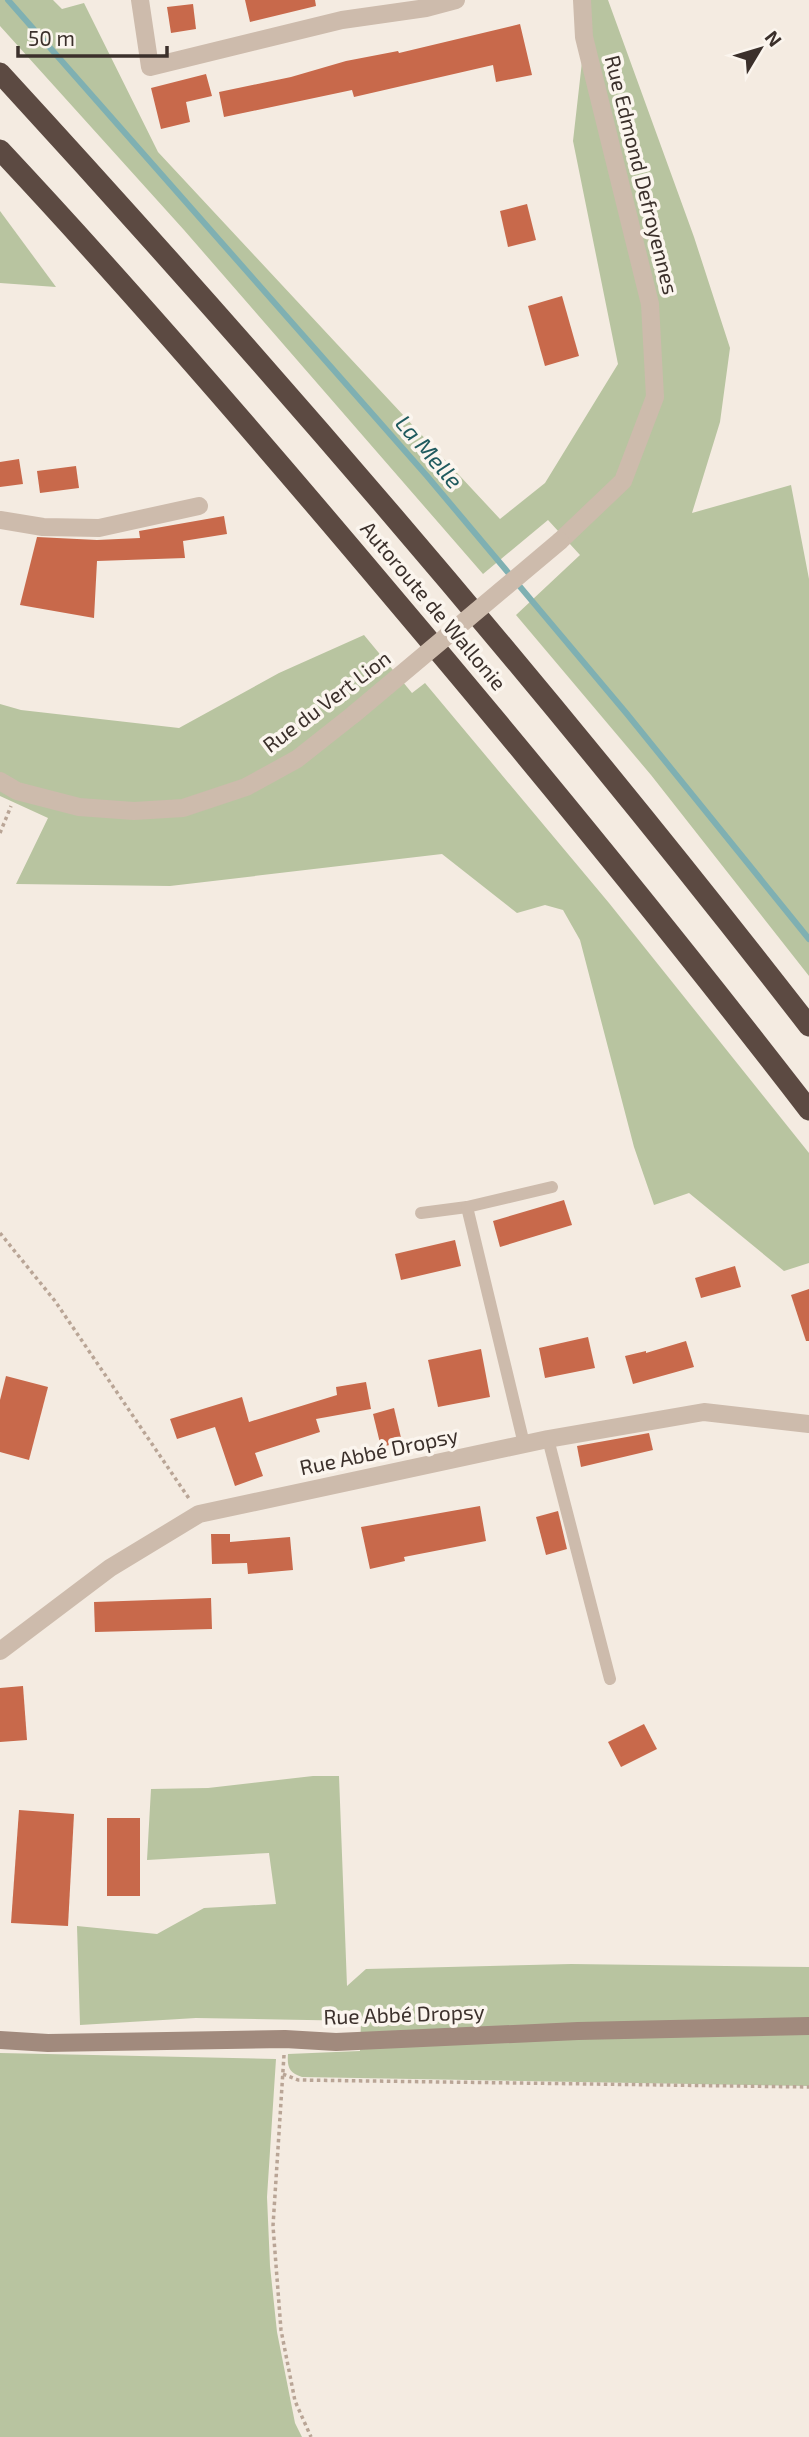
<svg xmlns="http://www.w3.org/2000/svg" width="809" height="2437" viewBox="0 0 809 2437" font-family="'Exo 2',sans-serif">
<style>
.green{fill:#b8c4a0}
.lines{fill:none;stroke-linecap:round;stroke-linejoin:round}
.stream{stroke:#7fb0b2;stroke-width:6}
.building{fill:#c8694b}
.path{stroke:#b9a596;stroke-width:3.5;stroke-dasharray:3.5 3.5;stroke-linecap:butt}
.lane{stroke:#cdbbac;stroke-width:12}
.street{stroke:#cdbbac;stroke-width:18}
.secondary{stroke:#a18a7d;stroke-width:18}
.highway{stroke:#5c4a42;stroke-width:21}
.street-bridge{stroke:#cdbbac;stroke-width:18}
.labels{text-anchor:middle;stroke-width:7;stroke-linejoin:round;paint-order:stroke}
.street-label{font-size:21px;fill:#3b302b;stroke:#fbf5ee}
.water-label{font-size:23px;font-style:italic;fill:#1f5a5e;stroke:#fbf5ee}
</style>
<rect width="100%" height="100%" fill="#f4ebe1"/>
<g class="green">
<polygon points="0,0 53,0 62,9 84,3 158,152 500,519 545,483 618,364 573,141 589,0 608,0 694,237 730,348 720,422 692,513 791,485 809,579 809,976 651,775 516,615 580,555 548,520 483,574 184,230 0,26"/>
<polygon points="0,211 56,287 0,283"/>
<polygon points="364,635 412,693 425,683 609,903 809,1153 809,1263 784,1271 689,1193 654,1205 634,1147 580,940 563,910 545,905 517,913 442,854 170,886 16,884 48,818 0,796 0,704 21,710 179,728 279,673"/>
<path d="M 313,1776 L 339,1776 L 347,1986 L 366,1969 L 571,1964 L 809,1967 L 809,2086 L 302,2077 C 289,2073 287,2067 288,2054 L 360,2051 L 361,2021 L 196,2018 L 80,2025 L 77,1926 L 157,1934 L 204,1908 L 276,1904 L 269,1853 L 147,1860 L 151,1789 L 208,1788 Z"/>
<polygon points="0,2053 276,2059 267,2197 270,2266 277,2332 295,2423 302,2437 0,2437"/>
</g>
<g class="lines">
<polyline class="stream" points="8,0 427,476 627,714 809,939"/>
</g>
<g class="building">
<polygon points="245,0 315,0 316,6 250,22"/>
<polygon points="193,4 196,29 171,33 167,7"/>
<polygon points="520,24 532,75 496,82 493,65 354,97 352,90 224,117 219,92 291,77 346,61 398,51 399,53"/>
<polygon points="206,74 212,96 186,102 190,122 161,129 151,88"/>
<polygon points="527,204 536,240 508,247 500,211"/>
<polygon points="562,296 579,356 545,366 528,306"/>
<polygon points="19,459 23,484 0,487 0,462"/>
<polygon points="76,466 79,488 40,493 37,471"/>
<polygon points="224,516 227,534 183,541 185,558 97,561 94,618 20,605 37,537 97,540 140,538 139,531"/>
<polygon points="564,1200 572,1225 500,1247 493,1221"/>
<polygon points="455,1240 461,1266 401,1280 395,1254"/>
<polygon points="735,1266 741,1287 701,1298 695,1278"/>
<polygon points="809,1289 809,1341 806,1341 791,1295"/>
<polygon points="588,1337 595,1368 545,1378 539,1348"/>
<polygon points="686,1341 694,1367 633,1384 625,1356 646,1351 646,1353"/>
<polygon points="481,1349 490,1397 438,1407 428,1360"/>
<polygon points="6,1376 48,1387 29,1460 0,1452 0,1400"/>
<polygon points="366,1382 371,1409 316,1419 320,1432 255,1453 263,1476 235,1486 215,1427 177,1439 170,1419 242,1397 249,1422 337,1395 336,1387"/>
<polygon points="394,1408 402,1442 381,1447 373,1414"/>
<polygon points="649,1433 653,1450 581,1467 577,1446"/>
<polygon points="480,1506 486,1541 404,1557 405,1561 370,1569 361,1527"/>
<polygon points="558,1511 567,1549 546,1555 536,1517"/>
<polygon points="211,1534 230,1534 230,1542 290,1537 293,1570 248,1574 247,1563 212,1564"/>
<polygon points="211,1598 212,1629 95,1632 94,1602"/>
<polygon points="23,1686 27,1740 0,1742 0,1688"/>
<polygon points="644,1724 657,1749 621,1767 608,1742"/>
<polygon points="19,1810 74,1814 68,1926 11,1923"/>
<rect x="107" y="1818" width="33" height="78"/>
</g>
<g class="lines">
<g class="path">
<polyline points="0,833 11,806"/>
<polyline points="0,1233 55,1301 190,1500"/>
<polyline points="284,2055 273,2226 281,2330 295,2401 311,2437"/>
<polyline points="283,2074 298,2080 809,2087"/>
</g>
<g class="lane">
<polyline points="421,1213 467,1207"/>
<polyline points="548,1439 610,1679"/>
<polyline points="524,1444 467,1207 552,1187"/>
</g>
<g class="street">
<polyline points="140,0 150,67 342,20 426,8 456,0"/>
<polyline points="0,520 43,527 99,528 199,506"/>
<polyline points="560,541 623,481 655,397 650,304 584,37 582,0"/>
<polyline points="0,781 17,791 79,807 134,811 183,808 246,787 297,759 354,714"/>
<polyline points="0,1651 110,1568 199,1514 548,1439 704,1412 809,1424"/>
</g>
<polyline class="secondary" points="0,2040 48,2043 285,2039 336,2042 578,2031 809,2026"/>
<g class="highway">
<path d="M 0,73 C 282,380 554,697 809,1026"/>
<path d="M 0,150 C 135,294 264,444 391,595 C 534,764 674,935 809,1110"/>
</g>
<polyline class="street-bridge" points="354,714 560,541"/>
</g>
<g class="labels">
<g class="street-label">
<text transform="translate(641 175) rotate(76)" y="7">Rue Edmond Defroyennes</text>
<text transform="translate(433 606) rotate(50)" y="7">Autoroute de Wallonie</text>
<text transform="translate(327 702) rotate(-37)" y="7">Rue du Vert Lion</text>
<text transform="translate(379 1452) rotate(-12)" y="7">Rue Abbé Dropsy</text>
<text transform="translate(404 2015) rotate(-2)" y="7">Rue Abbé Dropsy</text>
</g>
<g class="water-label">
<text transform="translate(429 452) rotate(49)" y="8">La Melle</text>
</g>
</g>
<g transform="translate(760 49) rotate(52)" stroke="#fbf5ee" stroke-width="5" paint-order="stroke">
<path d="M0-5L12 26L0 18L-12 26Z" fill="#3b302b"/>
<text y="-10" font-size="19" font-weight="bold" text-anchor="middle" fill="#3b302b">N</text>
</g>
<path d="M18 46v10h149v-10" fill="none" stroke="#3b302b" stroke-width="3.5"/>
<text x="28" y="46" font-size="21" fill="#3b302b" stroke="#fbf5ee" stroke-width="5" paint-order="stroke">50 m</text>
</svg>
